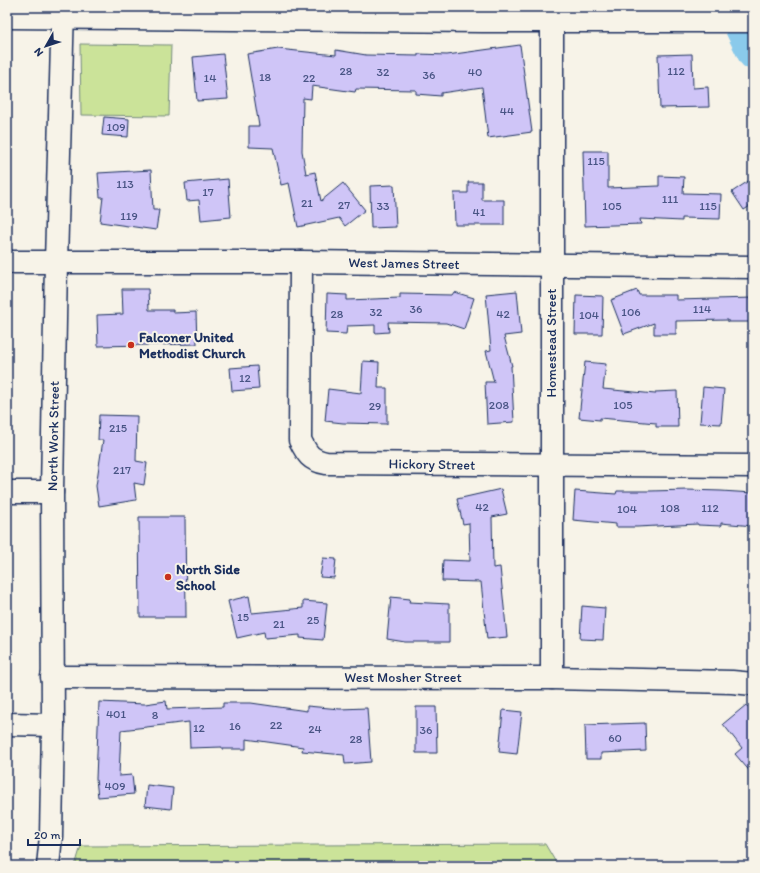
<svg xmlns="http://www.w3.org/2000/svg" width="760" height="873" viewBox="0 0 760 873" font-family="Itim,sans-serif">
<style>
.green{fill:#cbe399;stroke:#73897c}
.lines{fill:none;stroke-linecap:round;stroke-linejoin:round}
.river{stroke:#8acaeb;stroke-width:31}
.building{fill:#cfc5f7;stroke:#1b2f5e}
.minor-casing{stroke:#1b2f5e;stroke-width:25}
.minor{stroke:#f7f3e8;stroke-width:22}
.poi-dot{fill:#c8321e;stroke:#f7f3e8;stroke-width:1.5}
.labels{text-anchor:middle;stroke-width:4;stroke-linejoin:round;paint-order:stroke}
.number-label{font-size:12px;fill:#485484}
.street-label{font-size:14px;fill:#1b2f5e;stroke:#f7f3e8}
.poi-label{font-size:14px;font-weight:bold;fill:#1b2f5e;stroke:#f7f3e8;text-anchor:start}
</style>
<rect width="100%" height="100%" fill="#f7f3e8"/>
<filter id="ink" filterUnits="userSpaceOnUse"><feTurbulence type="fractalNoise" baseFrequency=".025" numOctaves="2"/><feDisplacementMap in="SourceGraphic" scale="8" xChannelSelector="R" yChannelSelector="G"/><feConvolveMatrix kernelMatrix="1 2 1 2 8 2 1 2 1" color-interpolation-filters="sRGB"/></filter>
<g filter="url(#ink)">
<g class="green">
<polygon points="80,44 171,45 169,116 81,115"/>
<polygon points="545,844 558,866 75,866 81,846"/>
</g>
<g class="lines">
<polyline class="river" points="730,7 753,54"/>
</g>
<g class="building">
<polygon points="520,45 532,132 488,138 482,87 441,93 441,96 416,94 416,90 356,89 355,92 312,86 311,99 303,98 302,151 306,174 315,172 321,201 343,183 365,210 345,226 339,218 298,227 289,183 281,185 273,148 249,147 249,126 259,126 247,54 278,49 336,55 336,50 366,55 418,56 418,54 447,55"/>
<polygon points="223,54 228,99 197,101 193,57"/>
<polygon points="692,54 693,88 708,87 709,107 660,108 658,55"/>
<polygon points="104,117 129,119 128,137 102,135"/>
<polygon points="583,151 608,151 608,188 659,186 659,176 684,177 683,193 721,194 720,219 682,218 682,221 640,219 641,224 585,226"/>
<polygon points="151,170 153,210 159,210 156,230 100,222 103,197 100,197 98,173"/>
<polygon points="753,178 753,204 744,210 732,192"/>
<polygon points="228,179 231,217 201,220 199,200 187,201 185,183"/>
<polygon points="468,182 482,182 482,200 504,200 504,225 455,225 454,193 468,193"/>
<polygon points="394,185 396,227 371,228 370,186"/>
<polygon points="122,289 148,289 149,310 173,310 173,313 196,312 197,344 98,346 97,315 123,314"/>
<polygon points="637,290 639,295 676,295 676,300 753,298 753,322 728,322 728,320 676,321 676,334 654,334 654,323 624,334 611,300"/>
<polygon points="517,291 521,334 504,336 512,366 511,366 514,422 487,424 485,382 494,382 486,351 491,350 486,294"/>
<polygon points="454,292 474,298 464,329 446,323 388,322 389,332 375,333 375,325 347,326 346,334 326,333 327,294 347,295 347,300 400,298 400,294 452,295"/>
<polygon points="576,295 603,296 602,334 575,334"/>
<polygon points="363,361 379,362 378,388 387,388 387,424 343,423 325,421 328,389 361,393"/>
<polygon points="585,362 606,364 603,389 655,394 655,392 677,391 678,427 656,427 656,423 600,418 600,420 579,418"/>
<polygon points="257,366 259,389 232,391 230,368"/>
<polygon points="703,387 724,389 721,424 700,423"/>
<polygon points="99,415 137,416 136,461 147,463 144,485 134,483 136,500 99,506 96,486 103,440 98,440"/>
<polygon points="501,489 507,514 492,517 493,568 500,567 507,637 487,639 481,582 442,581 443,560 470,561 469,523 463,524 457,499"/>
<polygon points="687,490 721,491 753,493 753,526 721,523 721,526 698,525 698,524 637,527 616,527 616,524 573,520 575,491 616,494 617,491 650,491"/>
<polygon points="139,517 185,517 186,617 140,617"/>
<polygon points="323,558 336,559 334,578 320,577"/>
<polygon points="249,596 252,613 303,608 303,601 327,603 323,640 300,638 300,635 265,638 264,632 237,638 228,601"/>
<polygon points="391,597 410,599 409,602 449,604 449,642 405,642 387,639"/>
<polygon points="582,606 605,608 603,640 580,639"/>
<polygon points="166,701 167,709 223,707 223,703 251,703 307,711 307,706 340,709 367,708 371,762 345,764 344,755 302,751 303,747 246,739 246,749 222,749 222,747 190,748 189,722 121,730 119,776 132,775 134,794 98,797 96,779 99,702 145,704"/>
<polygon points="746,705 753,713 753,775 735,754 742,748 723,724"/>
<polygon points="416,707 436,707 437,753 416,753"/>
<polygon points="503,710 522,712 517,754 499,752"/>
<polygon points="645,723 646,751 601,753 601,759 586,759 585,725"/>
<polygon points="147,785 173,788 171,809 145,806"/>
</g>
<g class="lines">
<defs>
<g id="minor">
<polyline points="7,17 482,21 753,21"/>
<polyline points="7,262 301,262 753,267"/>
<path d="M 301,262 L 300,440 C 307,454 310,460 326,463 L 753,466"/>
<polyline points="7,492 52,492"/>
<polyline points="52,677 552,678 732,682 753,684"/>
<polyline points="552,678 552,7"/>
<polyline points="7,724 53,725"/>
<polyline points="48,866 51,836 53,725 52,492 56,262 63,7"/>
</g>
</defs>
<use href="#minor" class="minor-casing"/>
<use href="#minor" class="minor"/>
</g>
</g>
<g class="poi-dot">
<circle cx="131" cy="345" r="4"/>
<circle cx="168" cy="577" r="4"/>
</g>
<g class="labels">
<g class="number-label">
<text x="346" y="75">28</text>
<text x="676" y="75">112</text>
<text x="383" y="76">32</text>
<text x="475" y="76">40</text>
<text x="429" y="79">36</text>
<text x="265" y="81">18</text>
<text x="210" y="82">14</text>
<text x="309" y="82">22</text>
<text x="507" y="115">44</text>
<text x="116" y="131">109</text>
<text x="596" y="165">115</text>
<text x="125" y="188">113</text>
<text x="208" y="196">17</text>
<text x="670" y="203">111</text>
<text x="307" y="207">21</text>
<text x="344" y="209">27</text>
<text x="383" y="210">33</text>
<text x="612" y="210">105</text>
<text x="708" y="210">115</text>
<text x="479" y="216">41</text>
<text x="129" y="220">119</text>
<text x="416" y="313">36</text>
<text x="702" y="313">114</text>
<text x="376" y="316">32</text>
<text x="631" y="316">106</text>
<text x="337" y="318">28</text>
<text x="503" y="318">42</text>
<text x="589" y="319">104</text>
<text x="245" y="382">12</text>
<text x="499" y="409">208</text>
<text x="623" y="409">105</text>
<text x="375" y="410">29</text>
<text x="118" y="432">215</text>
<text x="122" y="474">217</text>
<text x="482" y="511">42</text>
<text x="670" y="512">108</text>
<text x="710" y="512">112</text>
<text x="627" y="513">104</text>
<text x="243" y="621">15</text>
<text x="313" y="624">25</text>
<text x="279" y="628">21</text>
<text x="116" y="718">401</text>
<text x="155" y="719">8</text>
<text x="276" y="729">22</text>
<text x="235" y="730">16</text>
<text x="199" y="732">12</text>
<text x="315" y="733">24</text>
<text x="426" y="734">36</text>
<text x="615" y="742">60</text>
<text x="356" y="743">28</text>
<text x="115" y="790">409</text>
</g>
<g class="street-label">
<text transform="translate(404 263) rotate(1)" y="5">West James Street</text>
<text transform="translate(551 343) rotate(-90)" y="5">Homestead Street</text>
<text transform="translate(53 436) rotate(-89)" y="5">North Work Street</text>
<text transform="translate(432 464) rotate(1)" y="5">Hickory Street</text>
<text x="403" y="682">West Mosher Street</text>
</g>
<g class="poi-label">
<text x="139" y="342">Falconer United<tspan x="139" dy="16">Methodist Church</tspan></text>
<text x="176" y="574">North Side<tspan x="176" dy="16">School</tspan></text>
</g>
</g>
<rect width="760" height="873" fill="none" stroke="#f7f3e8" stroke-width="24"/>
<rect x="12" y="12" width="736" height="849" fill="none" stroke="#1b2f5e" stroke-width="1.5" filter="url(#ink)"/>
<g transform="translate(46 46) rotate(231)" stroke="#f7f3e8" stroke-width="3" paint-order="stroke">
<path d="M0-3L7 15L0 10L-7 15Z" fill="#1b2f5e"/>
<text y="-6" font-size="11" font-weight="bold" text-anchor="middle" fill="#1b2f5e">N</text>
</g>
<path d="M28 839v6h52v-6" fill="none" stroke="#1b2f5e" stroke-width="2"/>
<text x="34" y="839" font-size="12" fill="#1b2f5e" stroke="#f7f3e8" stroke-width="3" paint-order="stroke">20 m</text>
</svg>
